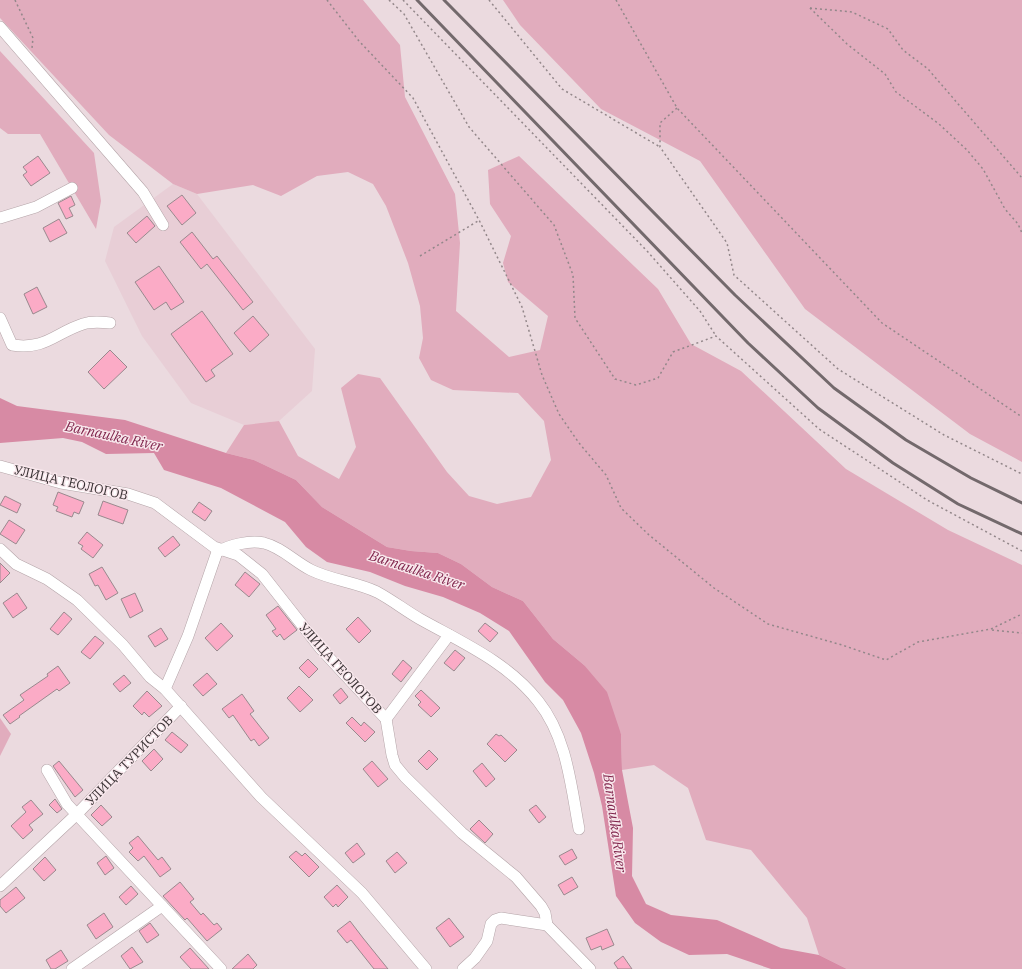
<svg xmlns="http://www.w3.org/2000/svg" width="1022" height="969" viewBox="0 0 1022 969" font-family="'IBM Plex Serif',serif">
<style>
.built{fill:#e8ced6}
.green{fill:#e1acbd}
.water{fill:#d78aa4}
.building{fill:#fbabc6;stroke:#99898e}
.lines{fill:none;stroke-linecap:round;stroke-linejoin:round}
.minor-casing{stroke:#b4a4a8;stroke-width:12}
.path{stroke:#93878a;stroke-width:1.5;stroke-dasharray:2 3;stroke-linecap:butt}
.minor{stroke:#fff;stroke-width:11}
.rail{stroke:#73696c;stroke-width:3}
.labels{text-anchor:middle;stroke-width:3;stroke-linejoin:round;paint-order:stroke}
.street-label{font-size:13px;fill:#383133;stroke:#f8e7ec}
.water-label{font-size:14px;font-style:italic;fill:#80254c;stroke:#f8e7ec}
</style>
<rect width="100%" height="100%" fill="#ebdadf"/>
<polygon class="built" points="173,184 197,194 315,349 312,391 279,421 244,425 191,403 142,336 105,261 114,227"/>
<g class="green">
<polygon points="0,0 363,0 400,45 405,97 455,194 460,243 456,311 509,357 540,350 548,316 508,282 503,263 511,236 490,204 488,170 519,156 658,289 691,344 741,371 846,469 948,530 1022,565 1022,969 847,969 819,955 807,918 751,850 706,840 688,788 654,765 622,770 621,734 584,665 553,639 523,601 492,587 461,564 438,553 411,551 387,547 322,507 296,480 254,460 226,453 244,425 279,421 298,456 339,479 356,447 341,388 358,374 380,378 447,472 469,496 497,504 531,497 551,460 544,421 518,393 453,390 431,380 419,358 423,338 420,306 408,263 386,206 373,184 348,172 317,176 281,196 253,185 197,194 173,184 109,135 0,18"/>
<polygon points="503,0 1022,0 1022,462 970,434 805,309 700,161 601,109 520,25"/>
<polygon points="0,51 94,153 101,201 96,229 40,134 8,134 0,128"/>
<polygon points="0,718 11,734 0,756"/>
</g>
<polygon class="water" points="0,398 17,406 125,420 226,453 254,460 296,480 322,507 387,547 411,551 438,553 461,564 492,587 523,601 553,639 584,665 607,692 621,734 622,770 633,828 632,876 646,904 671,915 717,920 781,948 819,955 847,969 771,969 727,954 689,955 661,942 635,923 616,896 602,806 594,773 581,733 563,700 545,682 509,631 480,613 443,597 405,586 370,572 327,562 306,547 285,522 221,488 164,470 154,453 106,454 82,442 63,438 0,443"/>
<g class="building">
<polygon points="38,156 50,173 31,186 23,175 27,172 23,167"/>
<polygon points="182,195 196,213 182,225 167,206"/>
<polygon points="71,196 75,205 69,208 73,216 66,219 58,203"/>
<polygon points="147,216 155,226 136,243 127,233"/>
<polygon points="59,219 67,233 50,242 43,228"/>
<polygon points="192,232 213,259 217,256 253,302 243,310 207,264 201,269 180,242"/>
<polygon points="159,266 184,302 171,310 166,302 154,310 135,282"/>
<polygon points="37,287 47,307 33,314 24,294"/>
<polygon points="202,311 233,354 211,370 215,376 206,382 171,334"/>
<polygon points="253,316 269,335 250,352 234,333"/>
<polygon points="110,350 127,367 104,389 88,372"/>
<polygon points="58,492 84,502 79,514 74,512 72,517 56,511 58,507 53,505"/>
<polygon points="5,496 21,504 17,513 0,505"/>
<polygon points="103,501 128,510 123,524 98,515"/>
<polygon points="199,502 212,511 205,521 192,512"/>
<polygon points="9,520 25,530 16,544 0,534"/>
<polygon points="87,532 103,545 93,558 81,549 83,546 78,543"/>
<polygon points="173,536 180,545 165,557 158,548"/>
<polygon points="0,563 10,573 0,583"/>
<polygon points="102,567 118,593 106,600 98,585 95,586 89,574"/>
<polygon points="245,572 260,584 249,597 235,585"/>
<polygon points="17,593 27,608 13,618 3,603"/>
<polygon points="135,593 143,611 130,618 121,599"/>
<polygon points="278,606 297,630 284,640 280,634 277,637 272,631 276,629 266,615"/>
<polygon points="64,612 72,619 58,635 50,629"/>
<polygon points="358,617 371,631 359,643 346,629"/>
<polygon points="221,623 233,636 217,651 205,638"/>
<polygon points="485,623 498,633 490,642 478,631"/>
<polygon points="161,628 168,639 155,647 148,636"/>
<polygon points="95,636 104,643 90,659 81,652"/>
<polygon points="455,650 465,658 454,671 444,663"/>
<polygon points="308,659 318,669 309,678 299,668"/>
<polygon points="403,660 412,668 401,682 392,674"/>
<polygon points="58,666 70,683 59,691 57,689 19,716 20,717 10,724 3,715 24,700 20,695 48,676 47,674"/>
<polygon points="207,673 217,684 203,696 193,685"/>
<polygon points="124,675 131,683 120,692 113,684"/>
<polygon points="299,686 313,700 300,712 287,698"/>
<polygon points="341,688 348,697 340,704 333,695"/>
<polygon points="421,690 440,708 431,717 418,705 421,702 415,696"/>
<polygon points="147,691 162,706 149,717 144,712 142,715 133,706"/>
<polygon points="242,694 254,711 250,714 269,738 259,746 254,739 251,741 233,715 229,718 222,709"/>
<polygon points="352,717 361,726 364,722 375,732 365,742 346,723"/>
<polygon points="172,732 188,745 181,753 165,740"/>
<polygon points="496,734 499,736 501,735 517,750 505,762 487,744"/>
<polygon points="154,749 163,759 151,771 142,761"/>
<polygon points="429,750 438,759 427,770 418,761"/>
<polygon points="59,761 83,790 75,797 53,766"/>
<polygon points="372,761 388,779 378,787 363,769"/>
<polygon points="482,763 495,779 486,787 473,771"/>
<polygon points="55,799 62,809 57,813 49,805"/>
<polygon points="31,800 43,814 29,825 33,830 23,839 11,826 26,812 22,807"/>
<polygon points="101,805 112,817 102,826 91,815"/>
<polygon points="536,805 546,817 539,823 529,810"/>
<polygon points="479,820 493,834 485,843 470,829"/>
<polygon points="138,836 158,860 162,857 171,869 160,877 144,856 138,861 129,852 133,848 129,843"/>
<polygon points="357,843 365,854 353,863 345,853"/>
<polygon points="572,849 577,858 565,865 559,856"/>
<polygon points="296,851 302,856 305,853 319,867 309,877 289,857"/>
<polygon points="397,852 407,863 395,873 386,861"/>
<polygon points="106,856 114,868 105,875 97,863"/>
<polygon points="45,857 56,870 44,881 33,869"/>
<polygon points="572,877 578,887 564,895 558,885"/>
<polygon points="180,882 194,899 190,902 201,915 203,913 214,925 217,923 222,929 207,941 187,918 185,920 163,896"/>
<polygon points="337,885 348,897 338,907 336,904 333,907 324,897"/>
<polygon points="131,886 138,894 126,905 119,897"/>
<polygon points="16,887 25,898 6,913 0,906 0,900"/>
<polygon points="104,913 113,927 96,939 87,925"/>
<polygon points="449,918 464,937 450,947 436,928"/>
<polygon points="350,921 363,938 388,969 374,969 351,940 347,943 337,931"/>
<polygon points="150,923 159,935 147,943 139,931"/>
<polygon points="607,929 614,945 602,950 601,946 591,950 586,938"/>
<polygon points="132,947 143,962 130,969 121,956"/>
<polygon points="190,948 209,969 191,969 180,957"/>
<polygon points="61,950 68,961 55,969 51,969 46,960"/>
<polygon points="248,954 257,965 253,969 232,969"/>
<polygon points="623,956 632,969 618,969 614,963"/>
</g>
<g class="lines">
<defs>
<g id="minor">
<polyline points="0,27 143,192 163,225"/>
<polyline points="0,218 36,207 72,188"/>
<path d="M 0,318 L 12,345 C 46,350 55,333 83,324 C 92,321 101,322 110,323"/>
<polyline points="0,466 61,483 128,494 155,503 214,547 238,555 262,574 321,649 386,719 392,755 395,765 405,777 462,833 516,877 541,906 545,913 547,925 590,969"/>
<polyline points="0,549 16,564 47,579 77,600 123,645 150,677 165,689 261,797 362,893 426,969"/>
<path d="M 165,689 L 188,636 L 217,552 C 230,545 249,540 264,543 C 281,547 295,562 311,570 C 331,580 356,582 377,592 C 392,600 406,611 420,619 C 463,643 507,662 538,701 C 567,737 571,786 579,829"/>
<polyline points="386,719 449,635"/>
<polyline points="47,770 67,804 221,969"/>
<polyline points="0,886 77,814 181,706"/>
<polyline points="72,969 162,906"/>
<polyline points="463,969 475,958 487,941 491,924 495,920 501,918 547,925"/>
</g>
</defs>
<use href="#minor" class="minor-casing"/>
<g class="path">
<polyline points="15,0 33,38 32,48"/>
<polyline points="327,0 359,41 413,98 479,220 522,307 542,375 559,414 579,443 606,475 621,508 649,535 714,588 768,624 842,645 886,660 918,642 991,629 1022,614"/>
<polyline points="389,0 404,14 469,127 554,225 573,275 575,318 615,379 636,385 658,378 673,352 716,336 819,429 927,500 1022,551"/>
<polyline points="403,0 648,252 700,311 716,336"/>
<polyline points="489,0 562,89 660,147"/>
<polyline points="616,0 677,108 882,323 1022,417"/>
<polyline points="810,8 847,44 885,74 896,92 939,124 967,150 983,169 1005,209 1018,224 1022,233"/>
<polyline points="810,8 852,12 888,29 903,50 928,69 1022,178"/>
<polyline points="677,108 660,123 660,147 727,243 734,275 838,369 944,435 1022,474"/>
<polyline points="420,256 478,221"/>
<polyline points="992,630 1022,633"/>
</g>
<use href="#minor" class="minor"/>
<g class="rail">
<polyline points="417,0 748,343 818,408 893,463 958,504 1022,534"/>
<polyline points="444,0 735,295 834,388 906,440 971,478 1022,503"/>
</g>
</g>
<g class="labels">
<g class="street-label">
<text transform="translate(71 482) rotate(13)" y="5">УЛИЦА ГЕОЛОГОВ</text>
<text transform="translate(341 668) rotate(48)" y="5">УЛИЦА ГЕОЛОГОВ</text>
<text transform="translate(129 760) rotate(-46)" y="5">УЛИЦА ТУРИСТОВ</text>
</g>
<g class="water-label">
<text transform="translate(114 436) rotate(12)" y="5">Barnaulka River</text>
<text transform="translate(417 570) rotate(18)" y="5">Barnaulka River</text>
<text transform="translate(615 823) rotate(82)" y="5">Barnaulka River</text>
</g>
</g>
</svg>
